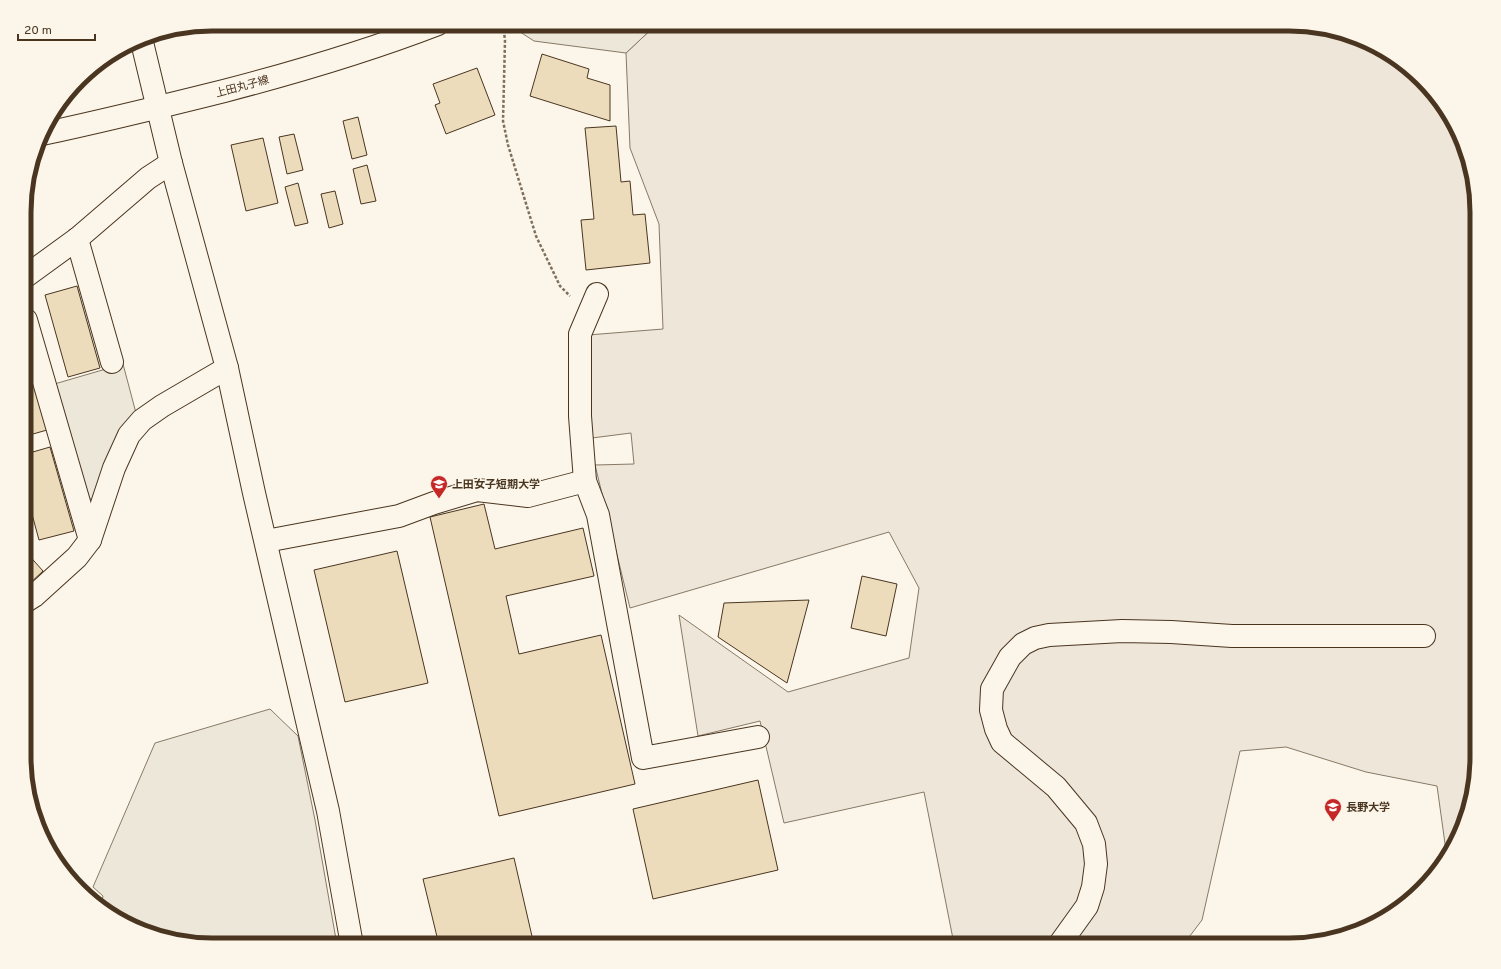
<svg xmlns="http://www.w3.org/2000/svg" width="1501" height="969" viewBox="0 0 1501 969" font-family="Overpass,'Noto Sans JP',sans-serif">
<style>
.green{fill:#ede6d9;stroke:#887966}
.parking{fill:#ede7d9;stroke:#887966}
.building{fill:#ecdcbc;stroke:#4a3520}
.lines{fill:none;stroke-linecap:round;stroke-linejoin:round}
.minor-casing{stroke:#4a3520;stroke-width:24}
.major-casing{stroke:#4a3520;stroke-width:24}
.path{stroke:#7f6f5c;stroke-width:2.5;stroke-dasharray:3 2;stroke-linecap:butt}
.minor{stroke:#fbf6e9;stroke-width:22}
.major{stroke:#fbf6e9;stroke-width:22}
.labels{text-anchor:middle;stroke-width:3;stroke-linejoin:round;paint-order:stroke}
.street-label{font-size:11px;fill:#4a3520;stroke:#fbf6e9}
.poi-label{font-size:11px;font-weight:bold;fill:#4a3520;stroke:#fbf6e9;text-anchor:start}
.rim{fill:none;stroke:#4a3520;stroke-width:5}
</style>
<rect width="100%" height="100%" fill="#fbf6e9"/>
<polygon class="green" points="657,24 1289,24 1349,34 1393,56 1452,118 1477,200 1477,769 1467,817 1447,858 1437,786 1366,772 1286,747 1240,751 1202,920 1183,945 952,945 954,944 924,792 784,823 760,721 698,736 679,615 788,692 909,658 919,588 889,532 630,608 595,465 634,464 631,433 592,438 588,335 663,329 659,224 630,148 626,53"/>
<g class="parking">
<polygon points="521,24 657,24 626,53 534,41 514,28"/>
<polygon points="123,364 136,413 97,503 83,494 51,385"/>
<polygon points="270,709 298,736 315,820 337,945 212,945 152,935 108,913 101,906 103,896 93,887 155,743"/>
</g>
<g class="building">
<polygon points="542,54 589,69 587,78 610,85 610,121 530,96"/>
<polygon points="477,68 495,115 446,134 435,105 440,103 433,84"/>
<polygon points="358,117 367,155 352,159 343,121"/>
<polygon points="616,126 621,182 630,181 633,215 645,214 650,263 586,270 581,220 594,219 585,128"/>
<polygon points="294,134 303,170 287,174 279,137"/>
<polygon points="263,138 278,203 246,211 231,145"/>
<polygon points="367,165 376,201 361,204 353,169"/>
<polygon points="298,183 308,223 295,226 285,187"/>
<polygon points="335,191 343,224 329,228 321,194"/>
<polygon points="77,286 100,368 68,377 45,295"/>
<polygon points="26,355 47,430 26,436"/>
<polygon points="50,447 74,531 39,540 26,492 26,454"/>
<polygon points="484,504 495,549 583,528 594,576 506,596 519,654 601,635 635,784 499,816 430,517"/>
<polygon points="397,551 428,683 345,702 314,570"/>
<polygon points="26,552 43,571 26,587"/>
<polygon points="862,576 897,584 886,636 851,628"/>
<polygon points="809,600 787,683 718,637 724,603"/>
<polygon points="758,780 778,870 653,899 633,809"/>
<polygon points="514,858 534,945 439,945 423,879"/>
<polygon points="580,938 581,945 551,945"/>
</g>
<g class="lines">
<defs>
<g id="minor">
<polyline points="141,38 171,163 227,368 254,493 328,811 352,945"/>
<polyline points="77,239 112,362"/>
<polyline points="26,276 77,239 148,178 171,163"/>
<polyline points="597,294 580,334 580,416 585,481 598,515 643,758 758,737"/>
<polyline points="26,320 90,540"/>
<polyline points="266,541 399,516 434,503 477,490 528,496 585,481"/>
<polyline points="26,601 34,596 77,557 90,540 114,468 129,435 142,420 162,406 227,368"/>
<polyline points="1059,945 1087,906 1093,887 1096,864 1094,844 1086,823 1056,787 1002,742 996,729 991,710 992,689 1010,657 1023,644 1035,638 1049,635 1122,631 1171,632 1232,636 1424,636"/>
</g>
<path id="major" d="M 42,134 C 103,121 164,106 224,91 C 297,72 368,51 438,24"/>
</defs>
<use href="#minor" class="minor-casing"/>
<use href="#major" class="major-casing"/>
<polyline class="path" points="503,25 505,40 503,121 508,145 536,236 560,286 570,296"/>
<use href="#minor" class="minor"/>
<use href="#major" class="major"/>
</g>
<defs>
<symbol id="university-pin" viewBox="-11 -11 22 30"><path d="M0 17L-7.5 6A9.5 9.5 0 1 1 7.5 6Z" fill="#c62828" stroke="#fbf6e9"/><path d="M0-5L7-2L0 1L-7-2ZM-4 1L0 2.5L4 1V4Q0 6-4 4Z" fill="#fff"/></symbol>
</defs>
<g fill-rule="evenodd">
<use href="#university-pin" x="429" y="474" width="20" height="27"/>
<use href="#university-pin" x="1323" y="797" width="20" height="27"/>
</g>
<g class="labels">
<g class="street-label">
<text transform="translate(242 86) rotate(-15)" y="4">上田丸子線</text>
</g>
<g class="poi-label">
<text x="452" y="488">上田女子短期大学</text>
<text x="1346" y="811">長野大学</text>
</g>
</g>
<path d="M0 0H1501V969H0ZM212 31H1289A181 181 0 0 1 1470 212V757A181 181 0 0 1 1289 938H212A181 181 0 0 1 31 757V212A181 181 0 0 1 212 31Z" fill="#fbf6e9" fill-rule="evenodd"/>
<path class="rim" d="M212 31H1289A181 181 0 0 1 1470 212V757A181 181 0 0 1 1289 938H212A181 181 0 0 1 31 757V212A181 181 0 0 1 212 31Z"/>
<path d="M18 34v6h77v-6" fill="none" stroke="#4a3520" stroke-width="2"/>
<text x="24" y="34" font-size="12" fill="#4a3520" stroke="#fbf6e9" stroke-width="3" paint-order="stroke">20 m</text>
</svg>
